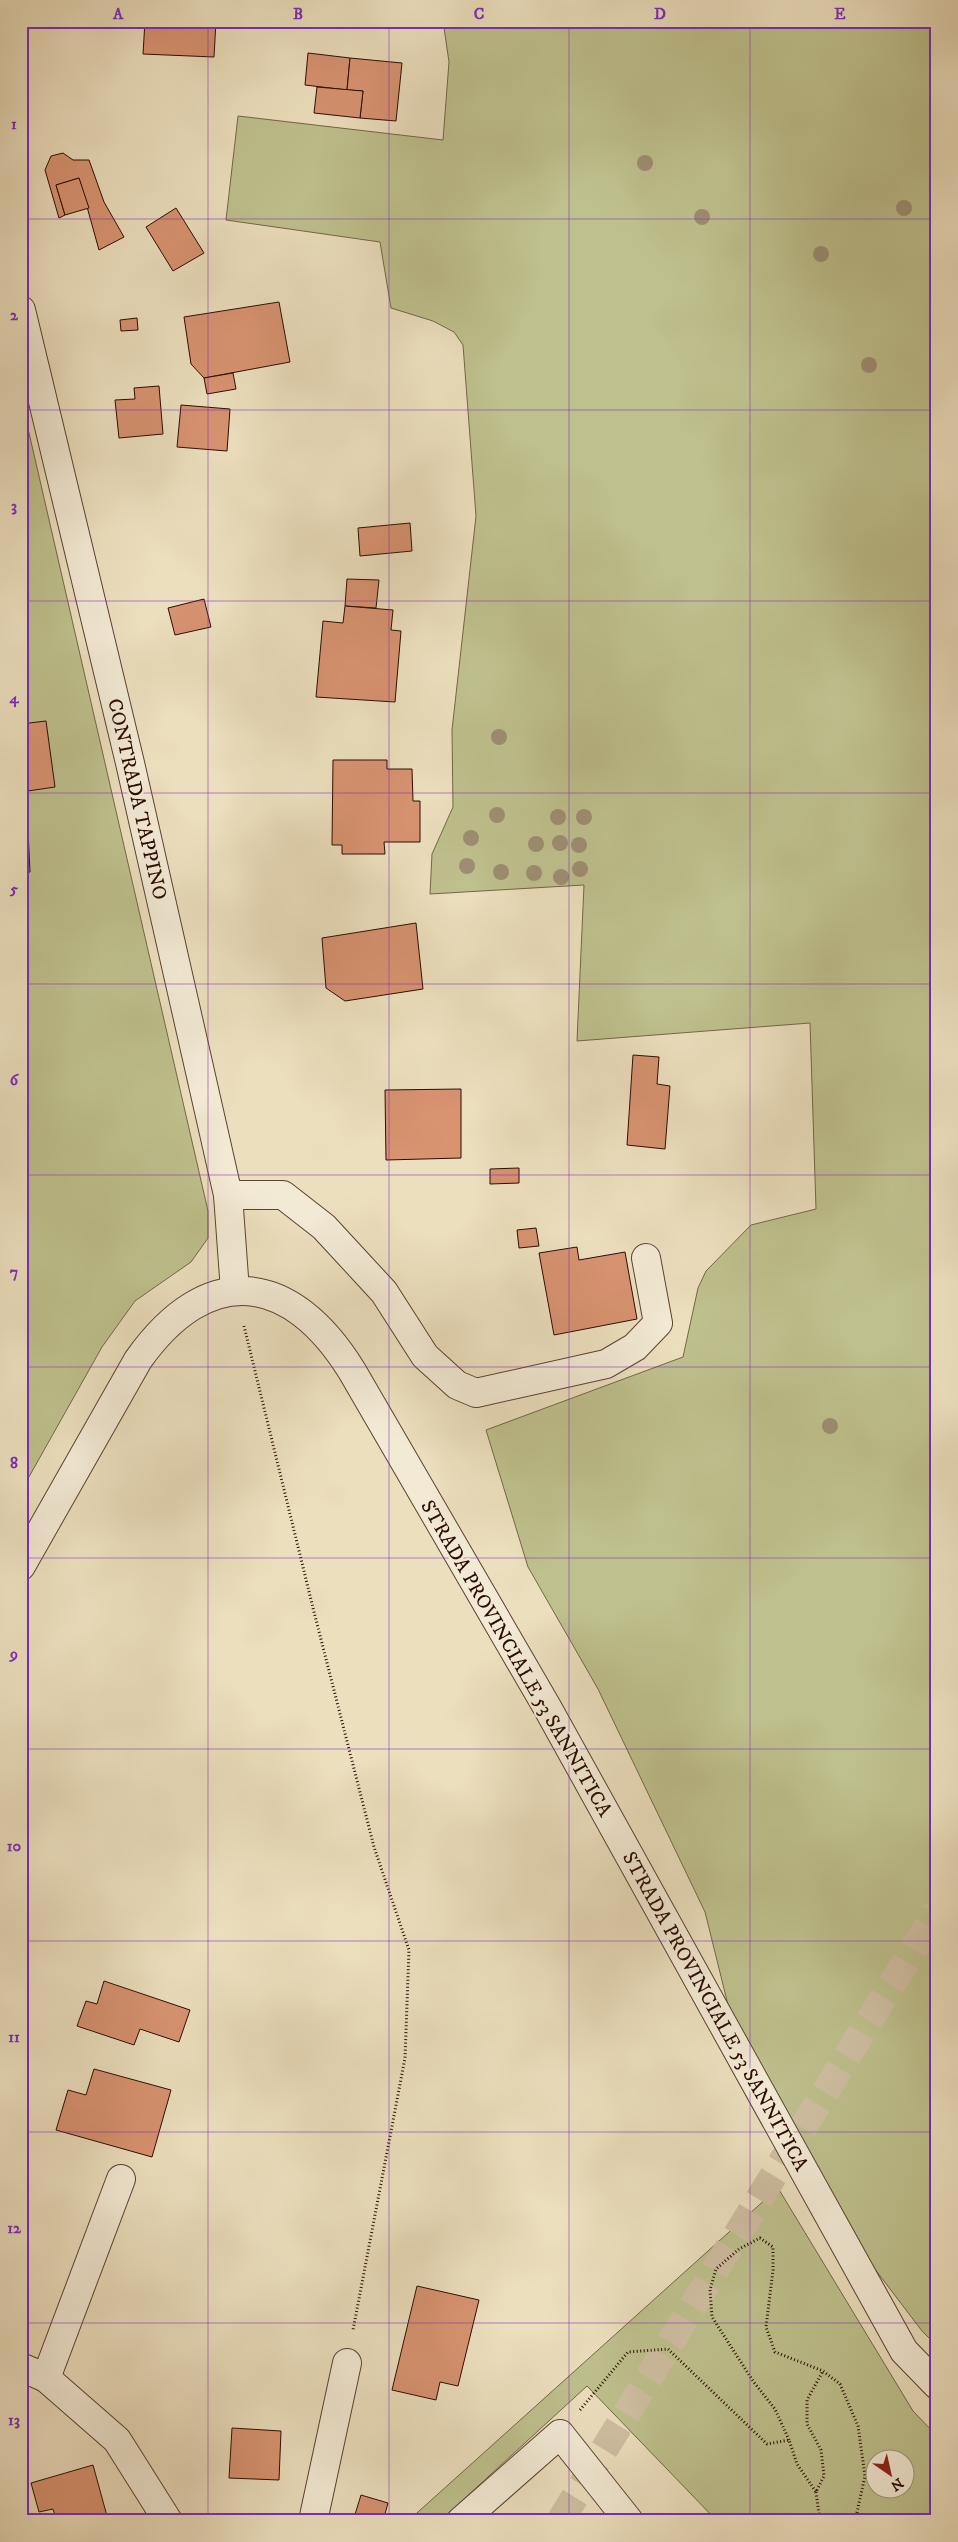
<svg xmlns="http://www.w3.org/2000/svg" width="958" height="2542" viewBox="0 0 958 2542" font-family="'IM FELL DW Pica',serif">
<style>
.green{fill:#bec08d;stroke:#746648;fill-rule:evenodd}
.building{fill:#d89371;stroke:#2b0c02}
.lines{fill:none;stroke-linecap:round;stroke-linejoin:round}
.major-tunnel{stroke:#cfbfa2;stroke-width:28;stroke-dasharray:28 14;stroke-linecap:butt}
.minor-casing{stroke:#5b4131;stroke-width:30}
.path{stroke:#2b0c02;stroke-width:3;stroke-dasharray:1 2.5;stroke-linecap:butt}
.minor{stroke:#f3ead5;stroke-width:28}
.tree{fill:#9e8e72}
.grid{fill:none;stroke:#7b2cbf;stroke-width:1;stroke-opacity:0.55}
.labels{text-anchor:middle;stroke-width:4.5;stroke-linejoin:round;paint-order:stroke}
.street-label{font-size:20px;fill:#2b0c02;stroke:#f3ead5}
.neatline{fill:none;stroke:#7b2cbf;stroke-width:2}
.grid-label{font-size:16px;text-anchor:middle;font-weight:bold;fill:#7b2cbf}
</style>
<rect width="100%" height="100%" fill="#ecdfbe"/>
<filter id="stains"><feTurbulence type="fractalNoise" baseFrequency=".004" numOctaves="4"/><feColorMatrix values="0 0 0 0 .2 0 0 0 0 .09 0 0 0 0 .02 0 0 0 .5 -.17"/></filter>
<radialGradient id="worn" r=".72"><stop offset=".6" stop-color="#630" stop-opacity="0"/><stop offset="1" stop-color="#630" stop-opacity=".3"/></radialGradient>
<g class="green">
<polygon points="443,21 937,21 937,2346 922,2331 865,2256 732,2021 705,1912 598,1689 528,1567 486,1430 683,1357 698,1288 706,1271 751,1225 816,1209 810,1023 577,1041 584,885 430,894 432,854 453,807 452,730 476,516 463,345 454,332 433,321 391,308 380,242 226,220 238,116 443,140 449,62"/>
<polygon points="21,398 208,1211 208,1238 191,1262 135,1301 102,1347 21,1491"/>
<polygon points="21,2037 28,2049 21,2069"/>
<path d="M 778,2188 L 913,2411 L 937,2436 L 937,2521 L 717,2521 L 587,2386 L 440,2521 L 408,2521 ZM 876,2460 L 906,2460 L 906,2490 L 876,2490 Z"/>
</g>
<g class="building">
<polygon points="145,21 216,21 214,57 143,54"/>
<polygon points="308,53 350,58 347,90 305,85"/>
<polygon points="350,58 402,63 396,121 360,118 363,91 347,90"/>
<polygon points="317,87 363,91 360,118 314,113"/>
<polygon points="63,153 73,160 89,160 104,202 124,237 99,250 79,178 56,185 65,215 59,218 45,170 51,156"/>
<polygon points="79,178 89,208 65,215 56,185"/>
<polygon points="176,208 204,253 173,271 146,227"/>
<polygon points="279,302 290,362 204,378 191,364 184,317"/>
<polygon points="137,318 138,330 121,331 120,320"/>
<polygon points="233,373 236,389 207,394 204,378"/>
<polygon points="159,386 163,434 119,438 115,400 135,399 134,388"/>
<polygon points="181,405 230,409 227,451 177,447"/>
<polygon points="410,523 412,551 360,556 358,528"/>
<polygon points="347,579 379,580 376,608 345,606"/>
<polygon points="204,599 211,627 175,635 168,608"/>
<polygon points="345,606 393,610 391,630 401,631 395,702 316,697 323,621 343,623"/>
<polygon points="46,721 55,787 21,792 21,724"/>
<polygon points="333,760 387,760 387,769 412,769 413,801 420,801 420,842 384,842 385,854 342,854 342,845 332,845"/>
<polygon points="21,830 28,830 30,872 21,873"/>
<polygon points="416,923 423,989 345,1001 326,988 322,938"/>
<polygon points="633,1055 659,1057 657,1084 670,1086 665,1149 627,1145"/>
<polygon points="461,1089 461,1158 386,1160 385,1090"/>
<polygon points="519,1168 519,1183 490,1184 490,1169"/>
<polygon points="536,1228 539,1246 519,1248 517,1230"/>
<polygon points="577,1247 579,1260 625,1252 637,1319 554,1335 539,1253"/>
<polygon points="104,1981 190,2010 179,2042 140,2029 134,2045 77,2026 86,2001 97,2004"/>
<polygon points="94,2069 171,2090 152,2157 56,2130 68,2090 86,2095"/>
<polygon points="417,2286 479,2300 458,2386 440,2382 436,2400 392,2390"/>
<polygon points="232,2428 281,2431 279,2480 229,2478"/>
<polygon points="93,2465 107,2516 89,2521 57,2521 53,2509 39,2512 31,2483"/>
<polygon points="361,2495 388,2503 383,2521 353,2521"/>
</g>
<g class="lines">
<polyline class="major-tunnel" points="560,2521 937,1911"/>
<defs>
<g id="minor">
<polyline points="21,310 130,763 228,1195 235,1291"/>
<polyline points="228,1195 283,1195 324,1227 384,1292 425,1356 457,1385 476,1393 606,1364 635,1347 658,1323 646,1258"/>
<path d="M 21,1566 L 138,1360 C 208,1261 291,1272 352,1371 L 547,1707 L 904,2351 L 937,2385"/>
<polyline points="21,2367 46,2378 117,2440 168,2521"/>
<polyline points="46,2378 121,2179"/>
<polyline points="313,2521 347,2363"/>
<polyline points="461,2521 560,2434 629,2521"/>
</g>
</defs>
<use href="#minor" class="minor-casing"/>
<g class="path">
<polyline points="244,1326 313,1608 374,1847 409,1950 405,2058 353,2330"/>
<polyline points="580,2410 628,2352 668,2349 767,2444 789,2440 797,2464 816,2492 824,2476 821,2450 807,2424 807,2400 823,2371"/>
<polyline points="789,2440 775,2409 753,2381 712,2317 710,2290 716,2269 739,2249 760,2238 773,2247 773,2270 766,2327 775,2352 823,2371 840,2384 858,2426 865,2476 855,2521"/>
<polyline points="816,2492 820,2521"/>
</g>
<use href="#minor" class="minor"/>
</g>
<g class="tree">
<circle cx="645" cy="163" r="8"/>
<circle cx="904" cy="208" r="8"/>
<circle cx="702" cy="217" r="8"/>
<circle cx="821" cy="254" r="8"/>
<circle cx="869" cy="365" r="8"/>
<circle cx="499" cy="737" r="8"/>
<circle cx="497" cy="815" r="8"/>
<circle cx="558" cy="817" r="8"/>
<circle cx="584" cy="817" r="8"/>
<circle cx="471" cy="838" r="8"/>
<circle cx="560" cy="843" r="8"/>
<circle cx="536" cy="844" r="8"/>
<circle cx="579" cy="845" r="8"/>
<circle cx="467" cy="866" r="8"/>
<circle cx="580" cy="869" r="8"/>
<circle cx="501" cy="872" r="8"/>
<circle cx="534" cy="873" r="8"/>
<circle cx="561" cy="877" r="8"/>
<circle cx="830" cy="1426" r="8"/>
</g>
<path class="grid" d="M 208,21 L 208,2521M 389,21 L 389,2521M 569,21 L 569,2521M 750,21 L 750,2521M 21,219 L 937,219M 21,410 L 937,410M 21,601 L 937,601M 21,793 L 937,793M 21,984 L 937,984M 21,1175 L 937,1175M 21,1367 L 937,1367M 21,1558 L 937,1558M 21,1749 L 937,1749M 21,1941 L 937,1941M 21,2132 L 937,2132M 21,2323 L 937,2323"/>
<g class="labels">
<g class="street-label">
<text transform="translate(138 799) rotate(77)" y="7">CONTRADA TAPPINO</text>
<text transform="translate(517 1658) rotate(60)" y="7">STRADA PROVINCIALE 53 SANNITICA</text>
<text transform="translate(716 2011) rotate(61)" y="7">STRADA PROVINCIALE 53 SANNITICA</text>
</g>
</g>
<rect width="958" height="2542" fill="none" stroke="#ecdfbe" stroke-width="55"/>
<g transform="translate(890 2474) rotate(146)"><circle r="24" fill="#f3ead5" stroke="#a39181"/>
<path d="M0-4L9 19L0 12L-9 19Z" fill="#8f2418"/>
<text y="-8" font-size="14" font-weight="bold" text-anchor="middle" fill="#2b0c02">N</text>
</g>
<rect x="28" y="28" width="902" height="2486" class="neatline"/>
<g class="grid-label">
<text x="118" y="19">A</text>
<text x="298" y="19">B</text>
<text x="479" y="19">C</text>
<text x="660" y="19">D</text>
<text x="840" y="19">E</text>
<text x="14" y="129">1</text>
<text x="14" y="320">2</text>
<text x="14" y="511">3</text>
<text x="14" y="703">4</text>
<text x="14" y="894">5</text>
<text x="14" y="1085">6</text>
<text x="14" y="1277">7</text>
<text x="14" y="1468">8</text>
<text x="14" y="1659">9</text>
<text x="14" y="1851">10</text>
<text x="14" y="2042">11</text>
<text x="14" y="2233">12</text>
<text x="14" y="2425">13</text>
</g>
<rect width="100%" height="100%" filter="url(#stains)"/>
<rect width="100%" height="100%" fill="url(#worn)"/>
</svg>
